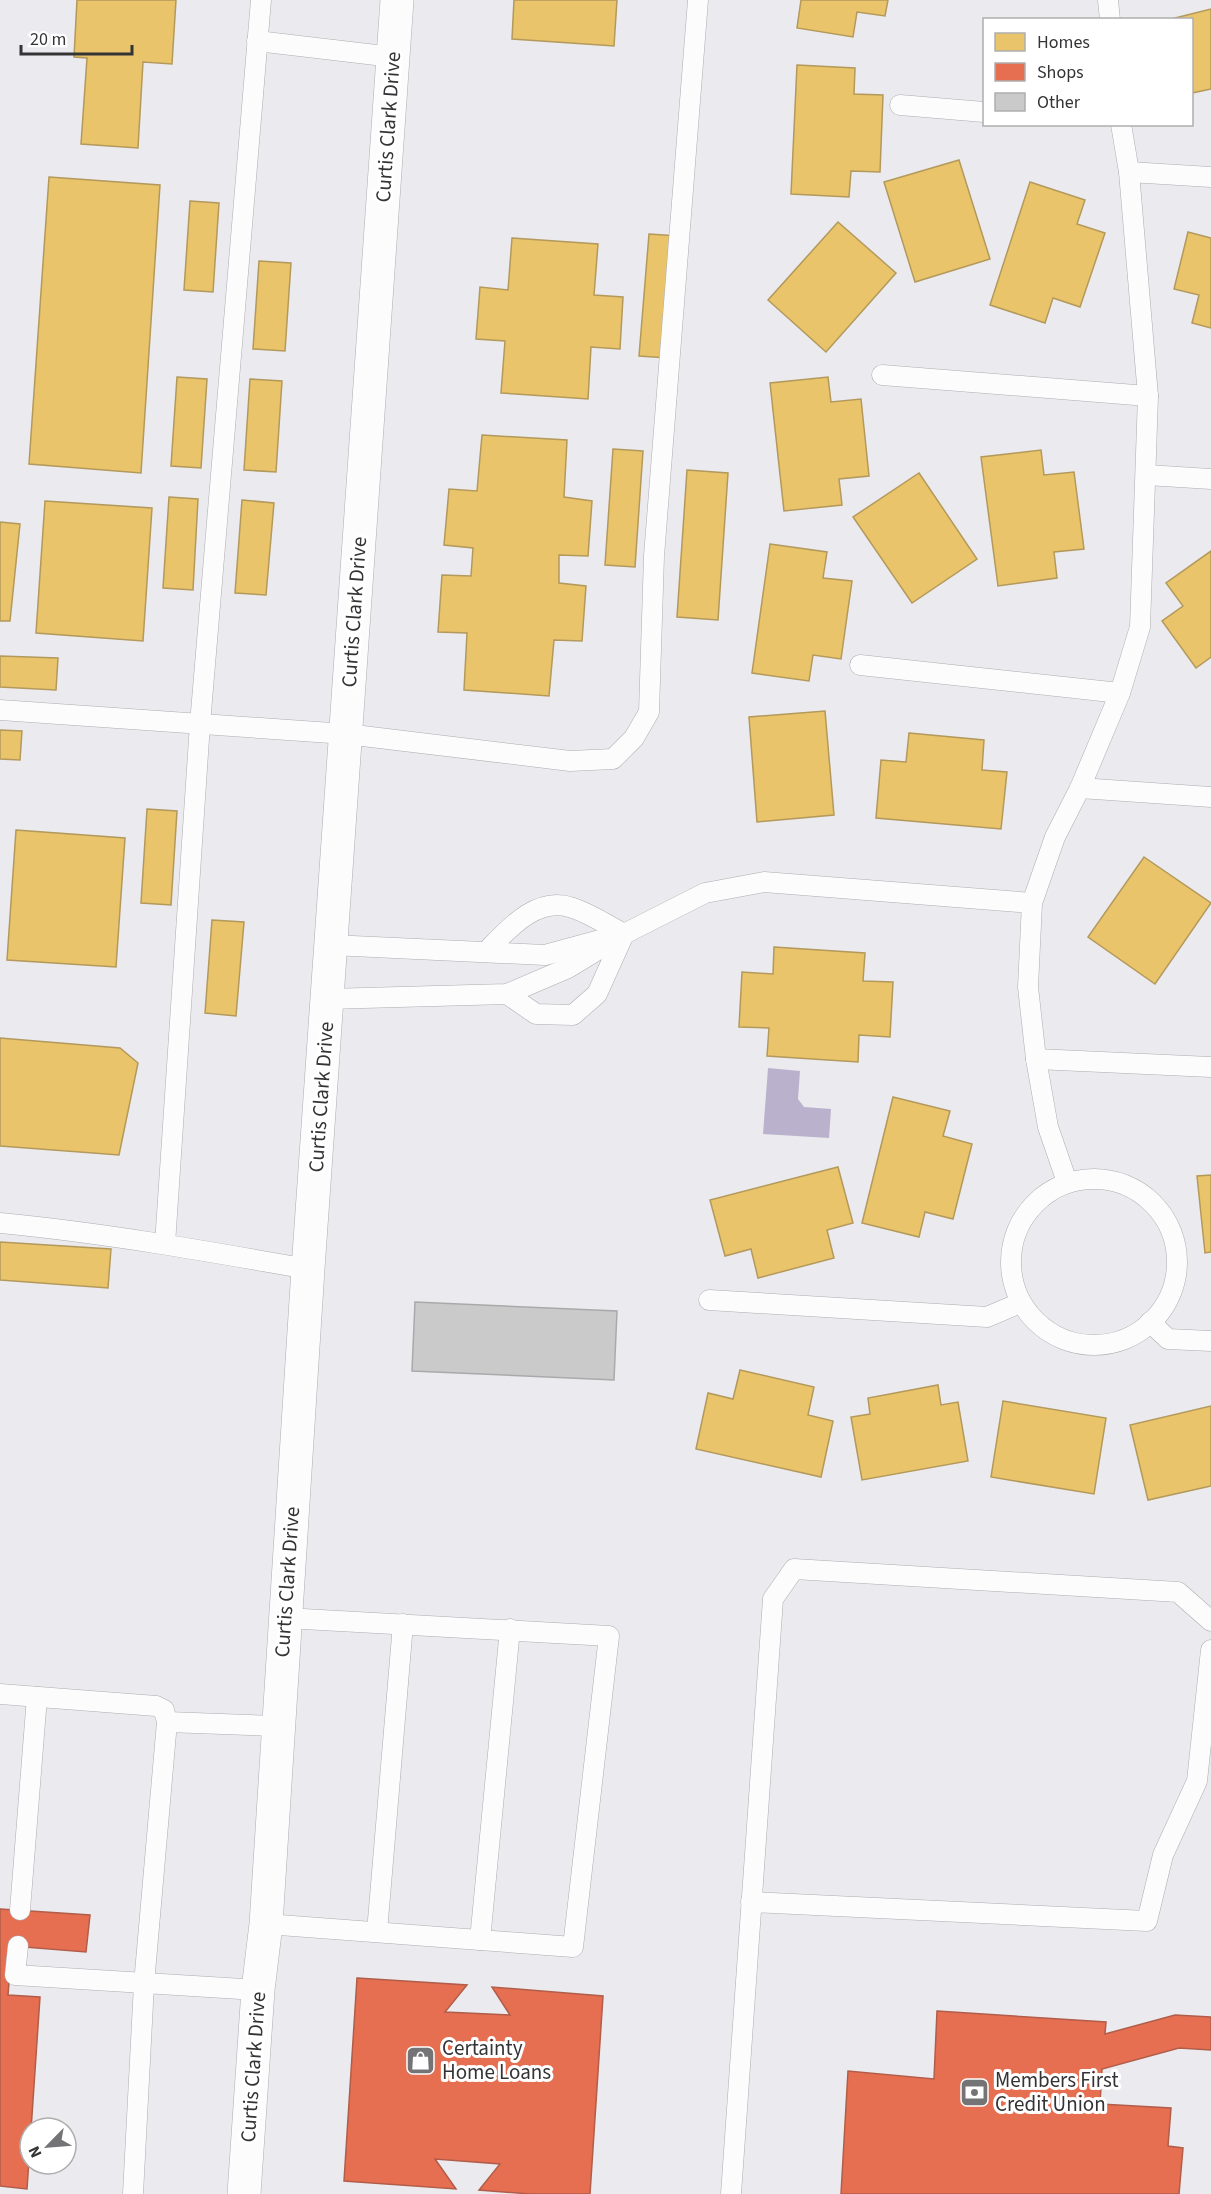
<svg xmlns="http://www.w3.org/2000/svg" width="1211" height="2194" viewBox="0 0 1211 2194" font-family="'Source Sans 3',sans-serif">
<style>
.water{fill:#bab2cd}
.homes{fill:#e9c46a;stroke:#b3995b;stroke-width:1.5}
.shops{fill:#e76f51;stroke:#b15d49;stroke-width:1.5}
.building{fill:#cacacb;stroke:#aaa9aa;stroke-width:1.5}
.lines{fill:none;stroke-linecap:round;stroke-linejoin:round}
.service-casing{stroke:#adadb0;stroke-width:21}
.minor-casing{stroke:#adadb0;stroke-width:34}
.service{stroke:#fcfcfd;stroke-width:20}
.minor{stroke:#fcfcfd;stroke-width:33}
.labels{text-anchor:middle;stroke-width:6;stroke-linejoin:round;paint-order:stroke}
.street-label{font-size:21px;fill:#343437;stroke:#fff}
.poi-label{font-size:21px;fill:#343437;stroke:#fff;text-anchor:start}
</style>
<rect width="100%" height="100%" fill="#ebeaef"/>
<polygon class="water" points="768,1068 800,1071 798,1099 804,1107 831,1109 829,1138 763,1134"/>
<g class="homes">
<polygon points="77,0 176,0 172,64 143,62 138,148 81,144 87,58 74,57"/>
<polygon points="514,0 617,0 614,46 512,39"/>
<polygon points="801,0 888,0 885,16 857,12 853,37 797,28"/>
<polygon points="1211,9 1211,89 1192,93 1192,20 1167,20"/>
<polygon points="797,65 855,68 854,94 883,95 880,172 851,171 849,197 791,194"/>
<polygon points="959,160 990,259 915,282 884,182"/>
<polygon points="49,177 160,185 141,473 29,464"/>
<polygon points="1030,182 1085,200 1077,224 1105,233 1080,307 1053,298 1045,323 990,305"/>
<polygon points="190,201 219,203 213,292 184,290"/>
<polygon points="838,222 896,273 826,352 768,300"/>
<polygon points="1188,232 1211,238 1211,328 1192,323 1199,295 1174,289"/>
<polygon points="649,234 678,236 668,358 639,356"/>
<polygon points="512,238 598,244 594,295 623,297 620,349 591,347 588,399 501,393 505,341 476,339 480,287 508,290"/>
<polygon points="259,261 291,263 285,351 253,349"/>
<polygon points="177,377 207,379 201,468 171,466"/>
<polygon points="828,377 831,402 861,399 869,476 839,479 842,505 784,511 770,383"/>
<polygon points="250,379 282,381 276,472 244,470"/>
<polygon points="482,435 567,440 564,497 592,501 588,556 559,555 559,583 586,586 582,641 554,640 549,696 464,690 467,633 438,632 442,575 471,576 473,548 444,545 449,489 477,491"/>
<polygon points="613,449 643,451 635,567 605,565"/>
<polygon points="1041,450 1044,475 1074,472 1084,549 1054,552 1057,578 998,586 981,457"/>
<polygon points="687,470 728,473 718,620 677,617"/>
<polygon points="919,473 977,559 912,603 853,517"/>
<polygon points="169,497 198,499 193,590 163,588"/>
<polygon points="242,500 274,503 266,595 235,593"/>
<polygon points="45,501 152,508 143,641 36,633"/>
<polygon points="0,522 20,524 10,621 0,621"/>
<polygon points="770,544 827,552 823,578 852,581 841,659 813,655 809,681 752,673"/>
<polygon points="1211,551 1211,657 1196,668 1162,621 1183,606 1166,583"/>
<polygon points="0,656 58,658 56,690 0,687"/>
<polygon points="825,711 834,815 757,822 749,717"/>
<polygon points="0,730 22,731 20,760 0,759"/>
<polygon points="909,733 984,740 982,770 1007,772 1001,829 876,818 881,760 906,762"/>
<polygon points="147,809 177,811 171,905 141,903"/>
<polygon points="16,830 125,838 116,967 7,960"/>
<polygon points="1144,857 1211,903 1155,984 1088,937"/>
<polygon points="212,920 244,922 236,1016 205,1013"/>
<polygon points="774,947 865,953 863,981 893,982 890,1037 859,1035 858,1062 767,1056 769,1028 739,1027 742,972 773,974"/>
<polygon points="0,1038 120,1048 138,1063 119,1155 0,1146"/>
<polygon points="893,1097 950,1111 943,1136 972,1144 953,1219 925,1212 919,1237 862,1223"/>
<polygon points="838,1167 853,1223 827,1230 834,1258 758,1278 751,1249 725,1256 710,1200"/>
<polygon points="1211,1175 1211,1252 1205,1253 1197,1176"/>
<polygon points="0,1242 111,1249 108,1288 0,1280"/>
<polygon points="740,1370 814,1387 808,1415 833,1421 821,1477 696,1449 708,1393 733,1399"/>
<polygon points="938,1385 941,1405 958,1402 968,1461 862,1480 851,1417 870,1414 868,1398"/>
<polygon points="1003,1401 1106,1418 1094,1494 991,1477"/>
<polygon points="1211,1406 1211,1486 1148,1500 1130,1425"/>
</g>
<g class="shops">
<polygon points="0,1909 90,1915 86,1952 12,1946 8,1995 40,1997 27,2189 0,2186"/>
<polygon points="357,1978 467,1985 445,2012 510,2015 492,1987 603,1996 590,2194 530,2194 479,2190 500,2164 435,2159 456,2189 344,2181"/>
<polygon points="937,2011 1106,2022 1105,2034 1175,2015 1211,2017 1211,2050 1179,2048 1102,2069 1100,2104 1171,2108 1168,2146 1183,2148 1179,2194 841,2194 848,2071 934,2079"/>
</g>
<polygon class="building" points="415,1302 617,1311 614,1380 412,1371"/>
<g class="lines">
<defs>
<g id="service">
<polyline points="1108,0 1110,20"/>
<polyline points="257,41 393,57"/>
<polyline points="900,105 984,112"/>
<polyline points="1129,172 1211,177"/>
<polyline points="882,375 1148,396"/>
<polyline points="1147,475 1211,479"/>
<polyline points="860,665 1120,693"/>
<polyline points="0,710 346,734 570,761 613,759 634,738 649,712 654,556 698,0"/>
<polyline points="1080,788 1211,797"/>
<polyline points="331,945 545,955 604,939"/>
<path d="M 486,952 C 508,929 537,895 573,908 C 591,914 607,925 624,934"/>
<polyline points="507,994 536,1014 573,1015 597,994 624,934"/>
<polyline points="328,999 507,994 568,968 624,934 705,893 764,882 1032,903"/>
<polyline points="1036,1059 1211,1067"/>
<circle cx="1094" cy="1262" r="83"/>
<polyline points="1067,1182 1048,1127 1036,1059 1028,987 1032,903 1055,837 1080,788 1120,693 1140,627 1148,396 1129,172 1121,124"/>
<path d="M 0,1223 C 104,1233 206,1251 308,1269"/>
<polyline points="165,1244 200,724 261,0"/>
<polyline points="709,1300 987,1317 1020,1303"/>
<polyline points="1150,1322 1168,1339 1211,1341"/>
<polyline points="0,1694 156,1706 164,1710 167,1722 144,1984 133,2194"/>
<polyline points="167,1722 277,1726"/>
<polyline points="751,1902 1147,1921 1163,1855 1197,1781 1211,1650"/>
<polyline points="20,1910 37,1697"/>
<polyline points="266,1924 573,1947 609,1636 285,1618"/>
<polyline points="377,1932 403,1624"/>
<polyline points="480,1940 510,1629"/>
<polyline points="18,1946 15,1975 258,1990"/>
<polyline points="731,2194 773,1599 794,1569 1178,1592 1211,1621"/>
</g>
<polyline id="minor" points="244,2194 258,1990 266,1924 308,1269 397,0"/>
</defs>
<use href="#service" class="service-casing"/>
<use href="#minor" class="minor-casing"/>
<use href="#service" class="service"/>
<use href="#minor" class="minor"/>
</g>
<defs>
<symbol id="shop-square" viewBox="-11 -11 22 22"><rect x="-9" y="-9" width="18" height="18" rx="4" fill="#747477" stroke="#fff"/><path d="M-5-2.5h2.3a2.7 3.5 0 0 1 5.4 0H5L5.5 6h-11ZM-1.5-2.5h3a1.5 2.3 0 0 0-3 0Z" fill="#fff"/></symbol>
<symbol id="bank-square" viewBox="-11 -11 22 22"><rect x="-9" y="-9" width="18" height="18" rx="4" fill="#747477" stroke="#fff"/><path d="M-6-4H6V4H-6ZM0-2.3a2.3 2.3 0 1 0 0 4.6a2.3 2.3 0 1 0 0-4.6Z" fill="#fff"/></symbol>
</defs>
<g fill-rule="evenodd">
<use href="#shop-square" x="404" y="2044" width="33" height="33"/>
<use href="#bank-square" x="958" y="2076" width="33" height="33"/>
</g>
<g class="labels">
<g class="street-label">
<text transform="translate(388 127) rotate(-86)" y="7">Curtis Clark Drive</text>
<text transform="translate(354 612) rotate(-86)" y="7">Curtis Clark Drive</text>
<text transform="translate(321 1097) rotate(-86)" y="7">Curtis Clark Drive</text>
<text transform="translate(287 1582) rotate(-86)" y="7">Curtis Clark Drive</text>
<text transform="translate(253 2067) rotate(-86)" y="7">Curtis Clark Drive</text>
</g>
<g class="poi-label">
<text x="442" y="2055">Certainty<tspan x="442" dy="24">Home Loans</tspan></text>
<text x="995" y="2087">Members First<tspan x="995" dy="24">Credit Union</tspan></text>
</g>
</g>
<rect x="983" y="18" width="210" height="108" fill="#ffffff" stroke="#aeaeaf" stroke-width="1.5"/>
<rect x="995" y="33" width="30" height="18" fill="#e9c46a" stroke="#aeaeaf" stroke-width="1.5"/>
<text x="1037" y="48" font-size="18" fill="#343437">Homes</text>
<rect x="995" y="63" width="30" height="18" fill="#e76f51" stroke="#aeaeaf" stroke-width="1.5"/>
<text x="1037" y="78" font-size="18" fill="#343437">Shops</text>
<rect x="995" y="93" width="30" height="18" fill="#cacacb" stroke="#aeaeaf" stroke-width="1.5"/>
<text x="1037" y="108" font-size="18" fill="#343437">Other</text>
<g transform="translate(48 2146) rotate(245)"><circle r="28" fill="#ffffff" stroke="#aeaeaf" stroke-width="1.5"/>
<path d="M0-4.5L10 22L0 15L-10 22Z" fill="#747477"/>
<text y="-9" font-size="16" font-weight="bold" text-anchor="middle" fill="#343437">N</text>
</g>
<path d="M21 45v9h111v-9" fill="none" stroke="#343437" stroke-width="3"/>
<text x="30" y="45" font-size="18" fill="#343437" stroke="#ffffff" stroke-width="4.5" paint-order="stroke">20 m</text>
</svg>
